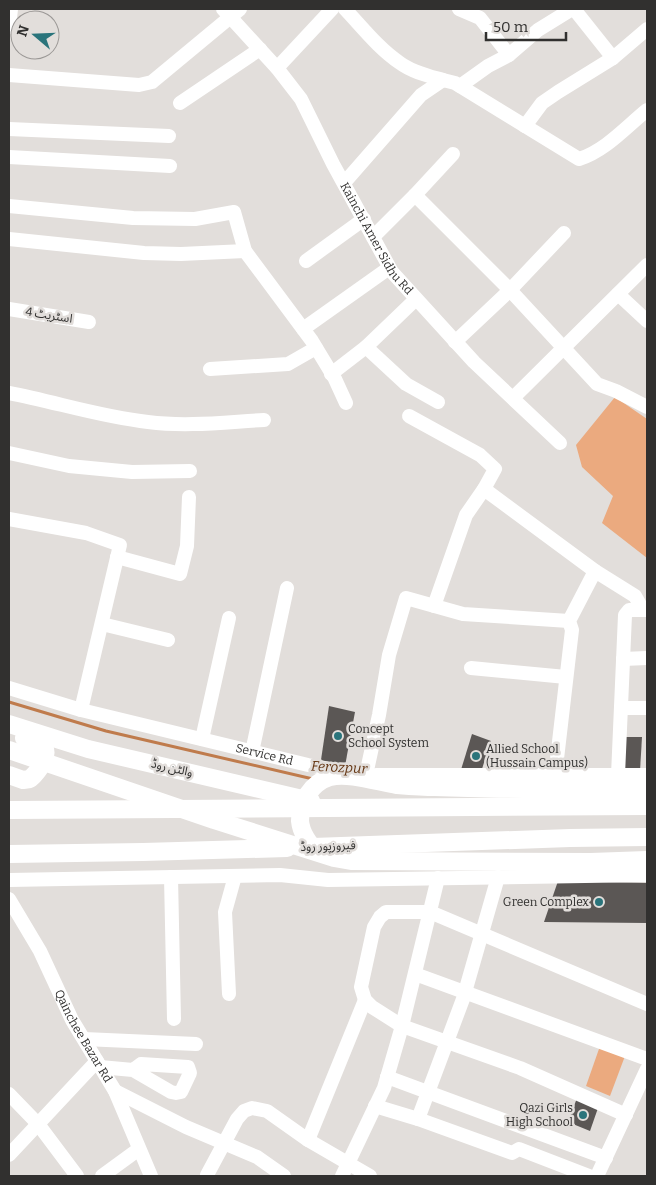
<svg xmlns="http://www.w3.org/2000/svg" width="656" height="1185" viewBox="0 0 656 1185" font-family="Bitter,'Noto Sans Arabic',serif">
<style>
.green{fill:#ebaa7f}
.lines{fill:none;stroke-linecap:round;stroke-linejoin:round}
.stream{stroke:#bf7b4c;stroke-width:3}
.building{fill:#5b5755}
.minor{stroke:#fff;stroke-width:14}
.major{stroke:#fff;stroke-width:18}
.poi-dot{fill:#2a747b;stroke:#e2dedb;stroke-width:2}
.labels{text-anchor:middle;stroke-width:5;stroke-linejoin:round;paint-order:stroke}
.street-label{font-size:12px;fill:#31302f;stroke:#e2dedb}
.poi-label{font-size:12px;fill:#31302f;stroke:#e2dedb;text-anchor:start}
.water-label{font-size:14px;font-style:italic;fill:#653714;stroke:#e2dedb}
</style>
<rect width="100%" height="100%" fill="#e2dedb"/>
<g class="green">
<polygon points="615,397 647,419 647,558 602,523 613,496 582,467 576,445"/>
<polygon points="600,1046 625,1056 610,1096 586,1086"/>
</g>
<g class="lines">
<polyline class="stream" points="9,702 106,731 313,779"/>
</g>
<g class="building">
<polygon points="329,706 355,712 345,766 321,760"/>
<polygon points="472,734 491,741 481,772 460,773"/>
<polygon points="624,737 642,737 640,771 623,772"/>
<polygon points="558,881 647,883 647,923 544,922"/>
<polygon points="577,1098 598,1108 590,1131 568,1122"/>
</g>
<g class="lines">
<g class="minor">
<path id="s1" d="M 223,9 L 277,68 L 301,99 L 333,164 L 392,272 L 474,362 L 560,443"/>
<path d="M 345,9 C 362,27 379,49 400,63 C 412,72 429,76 443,80"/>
<polyline points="459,9 480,18 509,55"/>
<polyline points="574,9 613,58"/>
<polyline points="9,27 11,9"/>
<polyline points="277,68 332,9"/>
<polyline points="9,75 139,85 152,82 240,9"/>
<polyline points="460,86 488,66 509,55 538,30 572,9"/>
<polyline points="180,103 260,49"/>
<polyline points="525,126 542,103 558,92 613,58 647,29"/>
<polyline points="9,129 169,136"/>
<polyline points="9,157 170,166"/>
<path d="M 344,183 L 421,95 L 443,80 L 455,83 L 579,159 C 605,151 626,127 647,110"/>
<polyline points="415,195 510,290 597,384 616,391 647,407"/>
<polyline points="9,206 133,218 195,219 234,212 245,251 312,341 335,379 346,403"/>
<polyline points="373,237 415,195 453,154"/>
<polyline points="9,239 144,253 181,254 245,251"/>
<polyline points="306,261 364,219"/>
<polyline points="618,294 647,321"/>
<polyline points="9,309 89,322"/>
<polyline points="303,329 389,268"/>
<polyline points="455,342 510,290 564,233"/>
<polyline points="366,347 406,384 438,402"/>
<polyline points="210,369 288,364 316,348"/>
<polyline points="331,374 366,347 416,299"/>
<path d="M 9,393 C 56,402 101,417 148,422 C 187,427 226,422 264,420"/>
<polyline points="513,398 647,265"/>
<polyline points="409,416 480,455 495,469 484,489"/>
<polyline points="9,453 69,466 132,472 190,471"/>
<polyline points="9,519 86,533 120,545 81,710"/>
<polyline points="117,557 180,574 187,546 189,497"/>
<polyline points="434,606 466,515 484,489 595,571"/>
<polyline points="102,624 168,640"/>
<polyline points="623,659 647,658"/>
<polyline points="471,668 566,677"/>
<path id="s2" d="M 9,688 L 81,710 L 308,765 L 344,772"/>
<polyline points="621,708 647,708"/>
<polyline points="202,739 229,618"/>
<polyline points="252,752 287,588"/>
<polyline points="366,775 379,715 389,655 406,598 463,614 569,621"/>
<polyline points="376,775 647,775"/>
<polyline points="618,775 625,615 629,610 647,610"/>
<polyline points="555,776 572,630 569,621 595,571 635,596 643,610"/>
<polyline points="171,877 174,1019"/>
<polyline points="9,880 280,875 328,880 647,875"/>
<path id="s3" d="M 9,899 L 40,951 L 72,1020 L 115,1091 L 151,1176"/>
<polyline points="415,974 647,1059"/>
<polyline points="229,994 225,912 235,876"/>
<polyline points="84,1039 196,1044"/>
<polyline points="100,1067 133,1070 171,1092 176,1093 181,1092 190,1073 188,1067 141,1064 133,1070"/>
<polyline points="387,1077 606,1158"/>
<polyline points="115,1091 186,1127 257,1157 284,1176"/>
<polyline points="9,1094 38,1124 77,1176"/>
<polyline points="375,1106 418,1119 512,1153 519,1149 589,1176"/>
<polyline points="626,1115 520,1068 402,1026 372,1007 365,1000 361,987 374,927 380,917 386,912 430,912 647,1004"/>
<polyline points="418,1119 463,999 498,877"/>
<polyline points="308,1140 365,1000"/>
<polyline points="9,1155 97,1061"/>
<polyline points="207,1175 237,1119 244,1111 252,1108 267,1111 308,1140 370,1176"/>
<polyline points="102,1176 139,1149"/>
<polyline points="342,1176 384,1088 402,1026 438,878"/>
<polyline points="597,1176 647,1069"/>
</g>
<g class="major">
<polyline points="9,724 88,749 311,801"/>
<polyline points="9,750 214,820 334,858 351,861 591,862 647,860"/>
<path d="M 9,775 L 23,780 L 30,779 C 37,773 52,754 42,745 C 38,741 30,740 24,738"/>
<polyline points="9,810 647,806"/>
<polyline points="313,847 570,838 647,837"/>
<path d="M 319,852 C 309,846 301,832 300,821 C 300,802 311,783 330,777 C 348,772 378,782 397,785 C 410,786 423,787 435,787 C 506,790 577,789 647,789"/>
<polyline points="9,854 143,852 287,848"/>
</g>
</g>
<g class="poi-dot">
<circle cx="338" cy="736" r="5"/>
<circle cx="476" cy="756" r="5"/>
<circle cx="599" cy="902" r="5"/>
<circle cx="583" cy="1115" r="5"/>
</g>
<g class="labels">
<g class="street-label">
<text dy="4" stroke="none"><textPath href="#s1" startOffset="278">Kainchi Amer Sidhu Rd</textPath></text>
<text transform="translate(49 315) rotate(9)" y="4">اسٹریٹ 4</text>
<text dy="4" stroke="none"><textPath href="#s2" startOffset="264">Service Rd</textPath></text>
<text transform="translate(172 768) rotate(13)" y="4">والٹن روڈ</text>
<text transform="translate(328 846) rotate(-2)" y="4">فیروزپور روڈ</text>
<text dy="4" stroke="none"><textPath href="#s3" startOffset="156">Qainchee Bazar Rd</textPath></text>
</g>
<g class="poi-label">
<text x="348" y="733">Concept<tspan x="348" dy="14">School System</tspan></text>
<text x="486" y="753">Allied School<tspan x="486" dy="14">(Hussain Campus)</tspan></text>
<text x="589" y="906" text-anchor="end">Green Complex</text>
<text x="573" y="1112" text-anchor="end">Qazi Girls<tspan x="573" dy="14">High School</tspan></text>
</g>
<g class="water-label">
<text transform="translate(339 767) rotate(3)" y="5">Ferozpur</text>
</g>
</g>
<rect width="656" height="1185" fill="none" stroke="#31302f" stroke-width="20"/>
<g transform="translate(35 35) rotate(289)"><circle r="24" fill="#e2dedb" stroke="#9b9896"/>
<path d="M0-4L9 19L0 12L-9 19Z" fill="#2a747b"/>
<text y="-8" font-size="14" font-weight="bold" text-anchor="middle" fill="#31302f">N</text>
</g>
<path d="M486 32v8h80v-8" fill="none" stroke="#31302f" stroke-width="2.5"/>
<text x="493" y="32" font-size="15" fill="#31302f" stroke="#e2dedb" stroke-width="4" paint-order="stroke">50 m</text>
</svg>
